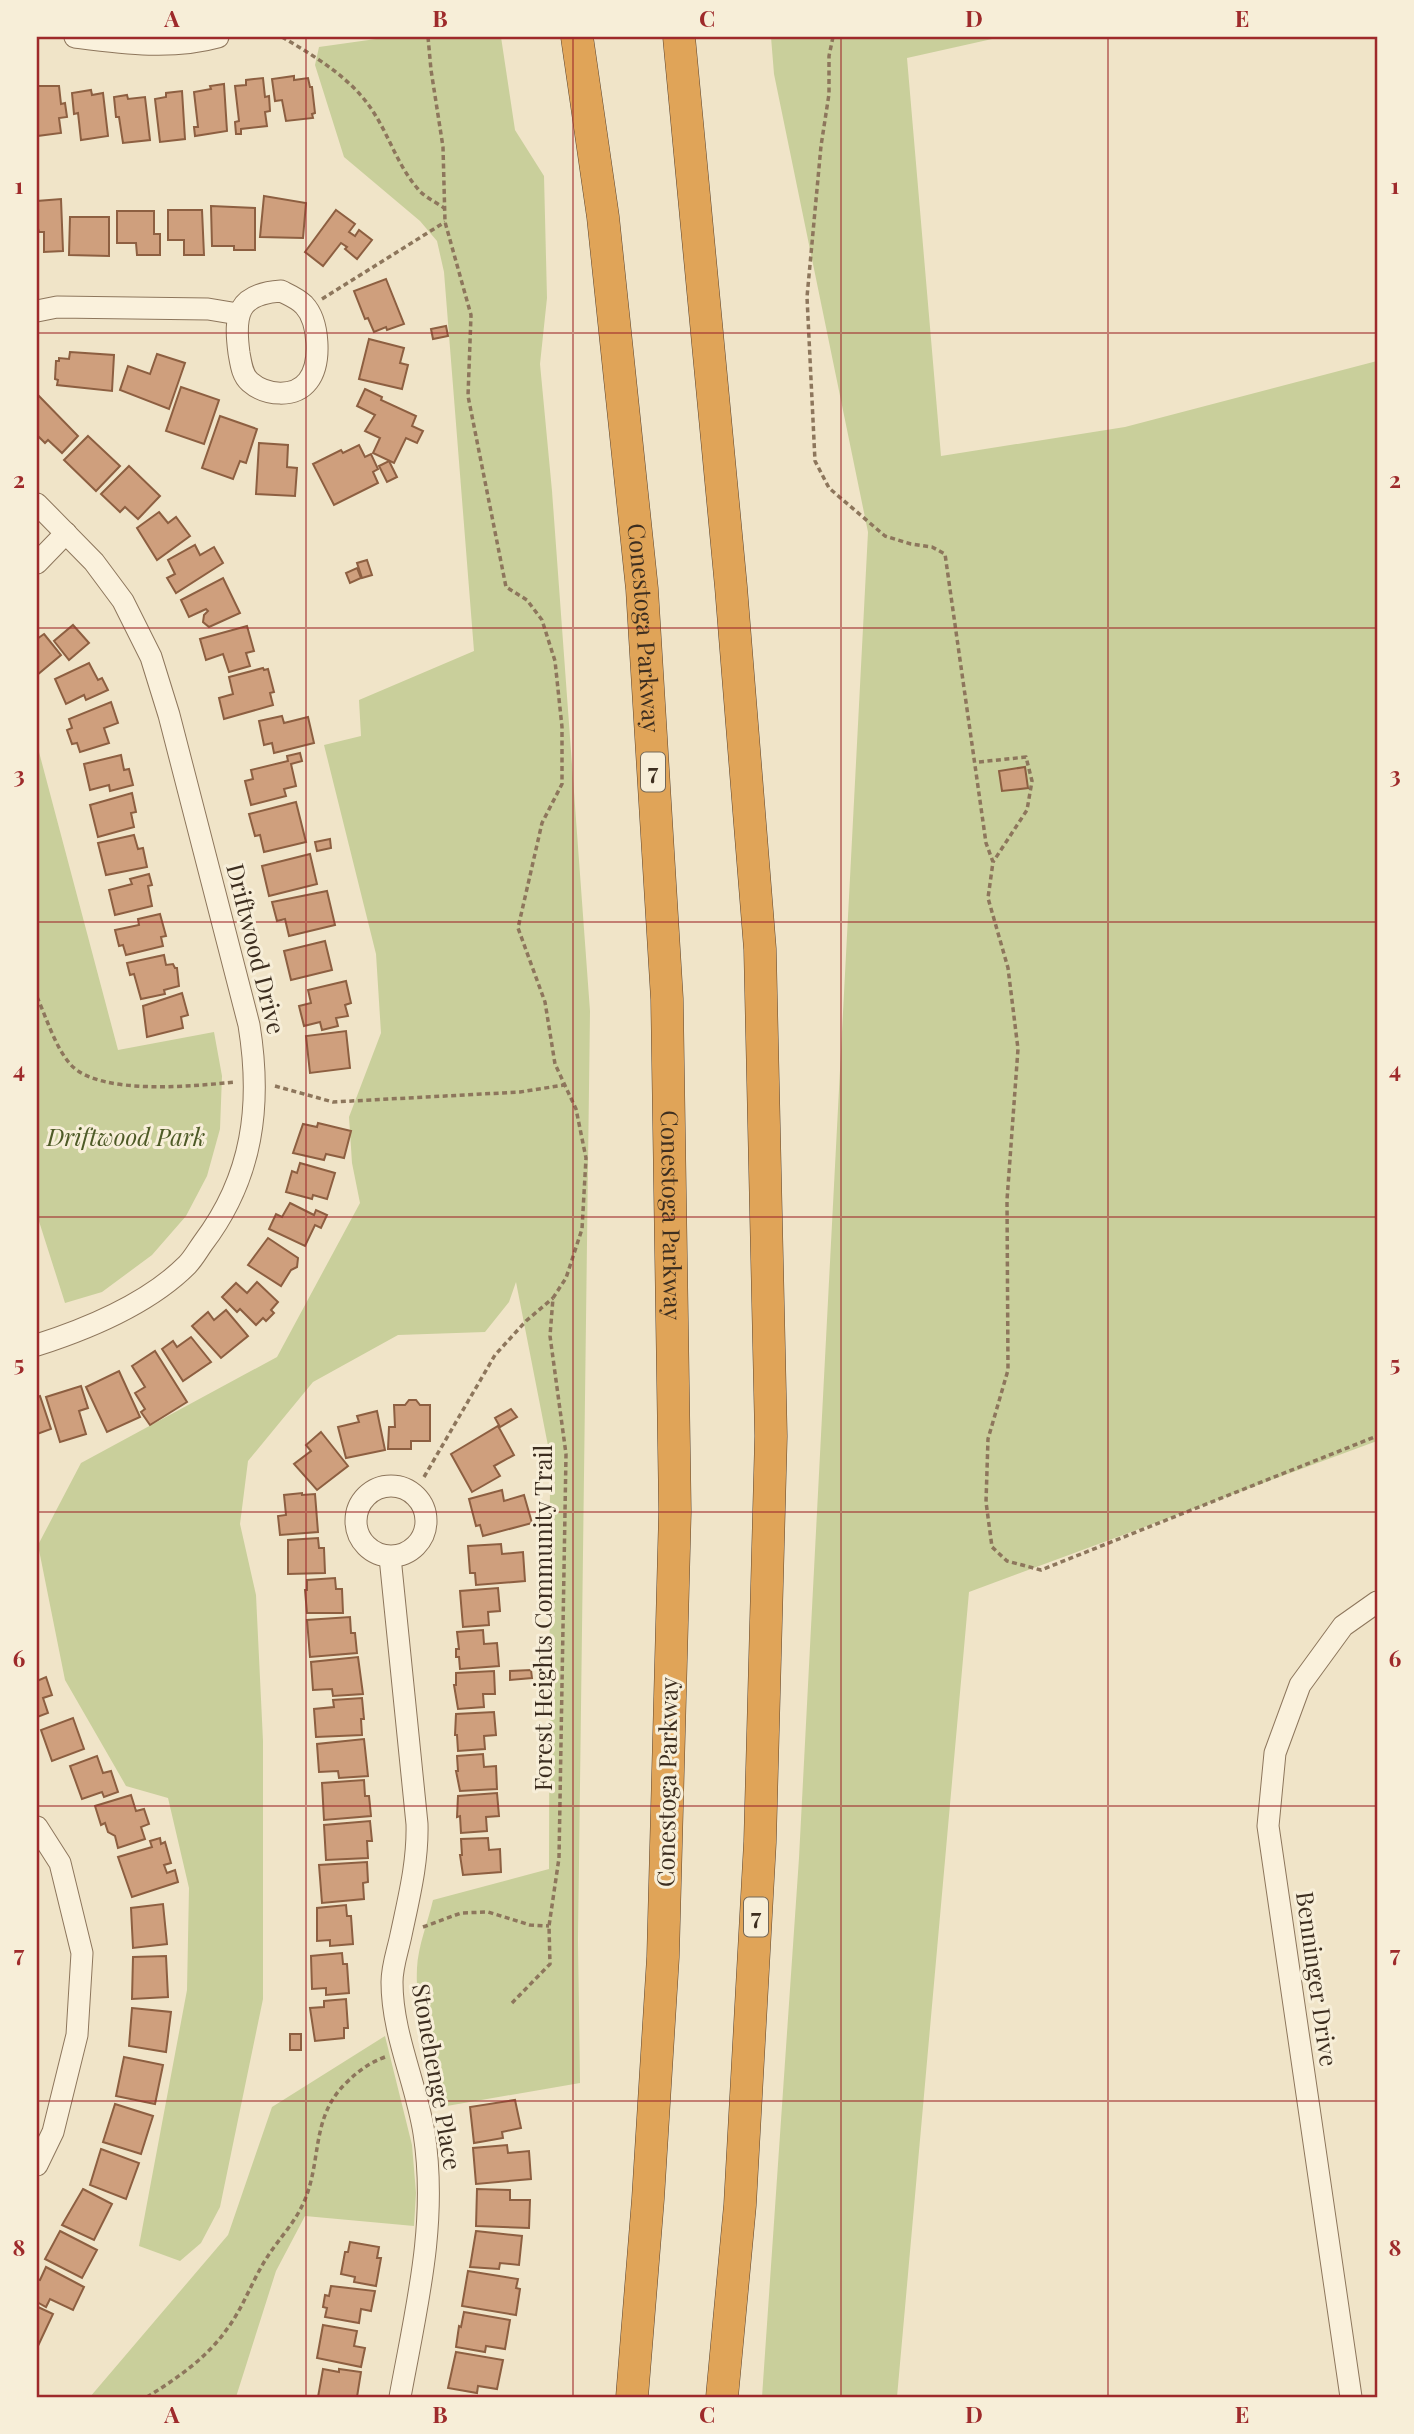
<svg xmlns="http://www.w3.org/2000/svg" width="1414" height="2434" viewBox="0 0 1414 2434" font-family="'Playfair Display',serif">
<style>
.green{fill:#c9cf9b}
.building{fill:#cf9f7d;stroke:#8d5f41;stroke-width:2}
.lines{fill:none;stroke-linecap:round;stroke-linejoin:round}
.minor-casing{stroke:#8d765c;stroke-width:23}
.highway-casing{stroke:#5b4430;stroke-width:33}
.path{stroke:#8d765c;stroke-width:3.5;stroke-dasharray:5 3.5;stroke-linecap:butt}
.minor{stroke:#faf1dc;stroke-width:21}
.highway{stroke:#e0a458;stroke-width:32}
.grid{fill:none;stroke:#9e2a2b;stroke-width:2;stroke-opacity:0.55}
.labels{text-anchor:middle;stroke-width:6;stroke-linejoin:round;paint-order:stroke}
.shield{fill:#f7eed8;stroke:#756857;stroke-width:2}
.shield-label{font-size:23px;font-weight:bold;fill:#3d2e20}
.street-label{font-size:24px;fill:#3d2e20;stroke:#f7eed8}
.park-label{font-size:24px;font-style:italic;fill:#4d5a26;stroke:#f7eed8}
.neatline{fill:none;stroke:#9e2a2b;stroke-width:2.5}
.grid-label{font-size:23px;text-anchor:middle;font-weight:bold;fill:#9e2a2b}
</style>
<rect width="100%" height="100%" fill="#f0e4c8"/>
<g class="green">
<path d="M 390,37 L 501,37 L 515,130 L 544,176 L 547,298 L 540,364 L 552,491 L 590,1011 L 578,1940 L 580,2083 L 441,2107 C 427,2062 415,2016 417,1968 C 418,1946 428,1922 433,1900 L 549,1869 L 550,1456 L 516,1282 L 509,1302 L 485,1332 L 398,1335 L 313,1382 L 248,1461 L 240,1524 L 256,1595 L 263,1741 L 263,1999 L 220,2207 L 201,2243 L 180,2261 L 139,2246 L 187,1990 L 189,1888 L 168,1798 L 126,1786 L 65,1680 L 38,1545 L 81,1463 L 277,1357 L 360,1203 L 352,1163 L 349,1117 L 381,1033 L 376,954 L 324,745 L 361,736 L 359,700 L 474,651 L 444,272 L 437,241 L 420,221 L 344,157 L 315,65 L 319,47 Z"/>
<polygon points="771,37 1001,37 907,58 941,456 1125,427 1377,361 1377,1441 969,1592 897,2397 762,2397 799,1858 868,532 774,74"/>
<polygon points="39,752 118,1050 214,1032 222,1076 220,1129 207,1176 186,1216 152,1255 102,1292 65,1303 37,1215 37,755"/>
<polygon points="385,2036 412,2145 416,2193 414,2226 305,2216 276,2271 236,2397 90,2397 228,2235 272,2107"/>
</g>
<g class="building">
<polygon points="294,76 294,80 308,78 310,87 312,87 315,113 312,114 313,118 286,121 282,100 275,101 272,79"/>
<polygon points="263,78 265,97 269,96 270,111 265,112 267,126 241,129 241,134 236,134 235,122 239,121 235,86 246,85 246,80"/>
<polygon points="224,84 227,131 195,136 194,127 198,127 194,92 211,89 210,86"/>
<polygon points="37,86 59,86 61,104 65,103 67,117 59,118 61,133 37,136"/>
<polygon points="91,90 92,95 103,93 108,136 81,140 78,113 74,114 72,93"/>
<polygon points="182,91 185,139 160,142 155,99 166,97 166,93"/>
<polygon points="127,95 128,99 145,97 150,140 123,143 119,117 116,117 114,97"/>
<polygon points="264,196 306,203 303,238 260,237"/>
<polygon points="61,199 63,251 44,252 44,232 39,232 37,225 37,201"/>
<polygon points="211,206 255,208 255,250 234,250 234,246 212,246"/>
<polygon points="168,210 202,210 204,255 184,255 184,240 168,240"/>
<polygon points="336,210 355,224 349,232 355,236 359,230 372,240 357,259 345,249 347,247 341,243 323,266 305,252"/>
<polygon points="117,211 154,211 154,234 160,234 160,255 137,255 136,243 117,243"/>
<polygon points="70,217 109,217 109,256 69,255"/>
<polygon points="386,279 404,324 387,330 386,327 374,332 368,318 365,319 354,291"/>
<polygon points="446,326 448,336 433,339 431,329"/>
<polygon points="369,339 404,348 400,363 408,365 402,389 359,379"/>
<polygon points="70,352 114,355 112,391 57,385 58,380 55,379 56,361 59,361 59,358 69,359"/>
<polygon points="157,354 185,363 169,409 120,390 128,366 150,374"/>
<polygon points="181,387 219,400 204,444 166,431"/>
<polygon points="365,389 382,397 381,400 416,416 412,426 423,431 417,443 406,438 394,463 373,453 380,438 365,431 375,415 357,406"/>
<polygon points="37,394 78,436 62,453 48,440 45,443 37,435"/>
<polygon points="220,416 257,429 246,463 240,461 233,479 202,468"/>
<polygon points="88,436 120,466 96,491 64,460"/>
<polygon points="259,443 288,445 287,467 297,468 295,496 256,494"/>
<polygon points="359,445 365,457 371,454 378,469 373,472 378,483 334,505 313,464 341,450 343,453"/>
<polygon points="389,461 397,477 387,482 379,466"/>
<polygon points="129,466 160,496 138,519 125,507 120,512 101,494"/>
<polygon points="159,512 168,523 176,517 190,536 157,560 137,528"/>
<polygon points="195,545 200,555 214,547 223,563 176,593 167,578 175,574 168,560"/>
<polygon points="367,560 372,575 362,578 357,563"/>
<polygon points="357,568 361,578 350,583 346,573"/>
<polygon points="223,578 240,613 209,627 203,622 204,615 208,611 206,609 189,617 181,600"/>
<polygon points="73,625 89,643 69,660 54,641"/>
<polygon points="247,626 254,651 246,653 250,666 229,672 223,654 206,660 200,639"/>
<polygon points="44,634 61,655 37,675 37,639"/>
<polygon points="89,663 98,680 102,678 108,690 86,700 84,695 66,704 55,679"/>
<polygon points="263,668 264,670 268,669 274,692 270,693 273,705 224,719 219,698 233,694 229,677"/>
<polygon points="111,702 118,723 104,728 109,743 80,752 77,743 72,744 67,730 72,728 69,719"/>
<polygon points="282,716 284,723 308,717 314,743 274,753 272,743 264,745 259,721"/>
<polygon points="300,753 302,761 291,764 296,786 284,789 286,796 251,805 245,781 253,779 251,770 288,761 287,756"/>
<polygon points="121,755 124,770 129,769 133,785 110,791 109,785 90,790 84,764"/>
<polygon points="1025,767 1028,788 1002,791 999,771"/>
<polygon points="132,793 136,812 131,813 134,827 98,837 90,805"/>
<polygon points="296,802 306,842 264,852 260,835 255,836 249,814"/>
<polygon points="134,835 138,849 143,848 147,867 106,875 98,843"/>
<polygon points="330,839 331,848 317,851 315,842"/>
<polygon points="310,854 317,884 269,896 262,866"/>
<polygon points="149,874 152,885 148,886 152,906 115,915 109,890 132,884 130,879"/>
<polygon points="327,891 335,925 289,936 285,919 277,921 272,902"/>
<polygon points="160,914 166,936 161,937 163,946 126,955 123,945 119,946 115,930 139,925 138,919"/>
<polygon points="325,941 332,970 291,980 284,951"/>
<polygon points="164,955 166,965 173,964 175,968 177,968 179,986 164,990 165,994 141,999 134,974 130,975 127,963"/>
<polygon points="346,981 351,1003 345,1005 348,1016 336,1018 338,1026 322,1030 320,1022 304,1026 299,1006 311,1003 308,990"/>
<polygon points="182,993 188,1015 181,1017 183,1028 147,1037 143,1006"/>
<polygon points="346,1031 350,1068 310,1073 306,1036"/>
<polygon points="318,1123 351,1131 344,1158 326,1154 324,1160 293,1153 303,1124 317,1127"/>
<polygon points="300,1163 335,1173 327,1199 313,1195 312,1199 286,1192 292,1171 297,1173"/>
<polygon points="290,1203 314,1215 316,1210 327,1215 321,1228 315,1225 305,1246 269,1229 276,1214 282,1217"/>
<polygon points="268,1238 298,1258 297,1267 291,1270 281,1286 248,1265"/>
<polygon points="257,1282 278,1302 271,1310 274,1313 266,1321 263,1318 256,1325 240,1309 237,1312 222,1297 236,1283 247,1293"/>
<polygon points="226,1310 248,1336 221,1358 192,1326 208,1312 214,1320"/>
<polygon points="191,1337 211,1362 183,1381 162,1349 173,1341 177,1347"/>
<polygon points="155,1351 187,1402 150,1425 141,1412 145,1409 135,1393 145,1387 132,1366"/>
<polygon points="119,1371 140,1417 107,1432 86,1387"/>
<polygon points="81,1386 88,1408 79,1411 86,1434 60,1442 46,1397"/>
<polygon points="40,1396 51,1429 37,1434 37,1397"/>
<polygon points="409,1400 416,1400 420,1405 430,1405 430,1441 411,1441 411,1449 388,1449 389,1427 395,1427 394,1405 405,1405"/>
<polygon points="511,1409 517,1417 500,1427 495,1418"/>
<polygon points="377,1411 385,1450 346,1458 338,1427 359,1422 357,1416"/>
<polygon points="498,1426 514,1455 494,1466 500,1476 472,1492 451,1454"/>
<polygon points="321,1432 348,1466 317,1490 294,1464 311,1451 306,1445"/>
<polygon points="502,1490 504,1501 524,1495 532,1523 483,1536 480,1525 476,1526 469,1499"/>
<polygon points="302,1493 302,1495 315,1494 318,1532 280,1535 278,1516 286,1515 284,1495"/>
<polygon points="318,1538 319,1548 324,1548 325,1573 288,1574 288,1540"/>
<polygon points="501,1544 502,1554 523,1552 525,1581 476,1585 475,1573 470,1573 468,1546"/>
<polygon points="335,1578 336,1589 342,1589 343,1613 307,1613 305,1590 307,1590 307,1580"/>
<polygon points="498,1588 500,1611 488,1612 489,1625 463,1627 460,1591"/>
<polygon points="350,1617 351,1633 355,1633 357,1653 310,1657 307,1620"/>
<polygon points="483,1630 484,1644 497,1643 499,1666 460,1669 459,1657 456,1657 456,1649 459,1649 457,1632"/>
<polygon points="358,1657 363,1694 333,1696 332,1689 313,1690 311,1662"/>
<polygon points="531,1670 532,1678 510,1680 510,1671"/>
<polygon points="494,1671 495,1694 483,1694 484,1707 458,1709 454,1685 456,1685 456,1673"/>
<polygon points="46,1677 52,1695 43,1698 48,1713 37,1717 37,1681"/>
<polygon points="362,1698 364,1719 361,1719 362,1735 316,1737 314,1709 334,1707 333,1700"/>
<polygon points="494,1712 496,1735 484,1736 485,1749 458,1751 457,1735 455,1735 456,1714"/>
<polygon points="73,1718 84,1749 52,1761 41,1730"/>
<polygon points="364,1739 368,1776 339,1778 338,1771 319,1772 317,1744"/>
<polygon points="483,1754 484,1767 496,1766 497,1789 460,1791 456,1771 458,1771 457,1756"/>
<polygon points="97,1756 103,1773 111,1771 118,1792 104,1797 102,1792 82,1799 70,1766"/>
<polygon points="364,1780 365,1796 369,1796 371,1816 324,1820 322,1783"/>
<polygon points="497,1793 499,1816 486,1817 487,1831 461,1833 460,1816 457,1817 458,1796"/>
<polygon points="131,1795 136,1811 144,1809 149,1824 141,1827 145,1839 118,1848 115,1836 108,1832 105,1823 101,1825 95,1806"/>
<polygon points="370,1821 372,1841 367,1841 368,1858 326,1860 324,1825"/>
<polygon points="160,1838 161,1844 165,1842 171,1863 164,1865 167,1873 175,1870 178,1882 132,1897 118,1857 152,1847 150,1841"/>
<polygon points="488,1838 489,1850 500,1849 501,1872 463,1875 460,1855 462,1855 461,1839"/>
<polygon points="367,1862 368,1882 363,1883 364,1899 322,1903 319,1865"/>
<polygon points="163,1904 167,1944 133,1948 131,1908"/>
<polygon points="346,1905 347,1916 351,1916 353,1944 330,1946 330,1940 317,1941 317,1908"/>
<polygon points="342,1953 343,1964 347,1964 349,1993 326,1995 326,1988 312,1989 311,1956"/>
<polygon points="166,1956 168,1997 132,1999 133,1957"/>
<polygon points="346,1999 348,2028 344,2028 344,2038 315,2041 310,2008 324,2007 324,2001"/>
<polygon points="132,2008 171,2012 166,2052 129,2046"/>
<rect x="290" y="2034" width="11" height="16"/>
<polygon points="124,2057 163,2065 155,2104 116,2096"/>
<polygon points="515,2100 521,2128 502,2132 503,2138 474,2143 470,2107"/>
<polygon points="115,2104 153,2116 141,2154 103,2142"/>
<polygon points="507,2145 508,2153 529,2151 531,2179 476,2184 473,2148"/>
<polygon points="101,2149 139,2163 126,2199 90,2185"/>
<polygon points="83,2189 112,2204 94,2240 62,2225"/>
<polygon points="477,2189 510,2190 510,2200 530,2200 529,2228 476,2226"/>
<polygon points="60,2231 97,2250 82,2278 45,2259"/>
<polygon points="476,2231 522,2236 519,2265 500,2263 499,2269 470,2267"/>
<polygon points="350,2242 379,2247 377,2258 381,2258 376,2286 354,2282 355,2277 341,2274 345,2252 348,2252"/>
<polygon points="46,2267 84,2287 73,2310 50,2299 46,2307 37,2302 37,2279 40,2280"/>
<polygon points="468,2271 518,2279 516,2288 520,2289 516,2315 462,2306"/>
<polygon points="331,2286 375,2291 371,2311 361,2309 359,2323 325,2317 327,2308 323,2307 325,2295 329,2296"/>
<polygon points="38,2307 53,2314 37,2348 37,2309"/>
<polygon points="464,2312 510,2320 505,2349 486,2346 485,2352 456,2347 459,2326 461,2327"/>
<polygon points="323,2325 357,2331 354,2346 365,2348 361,2367 317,2358"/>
<polygon points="456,2352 503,2360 497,2389 478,2386 477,2393 448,2388"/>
<polygon points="323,2369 339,2372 339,2369 361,2372 357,2397 318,2397"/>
</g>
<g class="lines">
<defs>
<g id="minor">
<path d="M 75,37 C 122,43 172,50 218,37"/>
<path d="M 281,291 C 289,295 297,298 304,305 C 319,321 322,363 308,381 C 295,398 266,396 250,382 C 242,375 241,364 239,353 C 234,315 237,294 281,291 Z"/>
<polyline points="37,311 57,307 208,309 238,314"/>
<path d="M 37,504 L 94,562 L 123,601 L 151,657 L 169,715 L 249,1025 C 262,1105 253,1177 203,1243 C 198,1250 193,1259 187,1265 C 149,1303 87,1329 37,1345"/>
<polyline points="37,563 66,533"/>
<circle cx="391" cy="1521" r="35"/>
<path d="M 390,1557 L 417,1824 C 418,1862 409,1897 401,1935 C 398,1950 392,1966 392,1982 C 392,2034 416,2082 424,2133 C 438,2223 416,2309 400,2397"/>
<polyline points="37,1827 60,1863 82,1953 77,2035 53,2132 37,2165"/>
<polyline points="1351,2397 1268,1826 1275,1753 1300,1685 1343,1626 1377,1602"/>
</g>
<g id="highway">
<path id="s1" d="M 577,37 L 603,217 L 642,589 L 667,999 L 675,1511 L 663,1957 L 648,2199 L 632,2397"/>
<polyline points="679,37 731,587 760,949 771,1436 760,1842 740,2205 722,2397"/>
</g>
</defs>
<use href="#minor" class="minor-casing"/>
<use href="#highway" class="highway-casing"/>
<g class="path">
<path d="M 282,37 C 316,57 353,79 374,113 C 390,138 398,166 418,189 C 424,197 436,202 444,208"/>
<polyline points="428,37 431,70 443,147 445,222 471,315 468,396 506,587 527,600 542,620 555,661 562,727 562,784 542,823 518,928 545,1002 555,1064 576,1109 586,1158 582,1229 566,1278 553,1298 550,1336 566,1454 559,1858 549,1926 550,1964 512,2003"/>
<polyline points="833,37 829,56 829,94 821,146 807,297 815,461 829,488 885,536 911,544 932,547 945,554 986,843 993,862 988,898 1008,968 1018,1049 1007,1200 1008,1370 988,1439 986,1502 992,1547 1007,1561 1041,1570 1377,1436"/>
<polyline points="322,299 445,222"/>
<polyline points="979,762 1026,757 1032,781 1027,810 993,862"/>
<path d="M 37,997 C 47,1019 55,1047 71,1065 C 100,1096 196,1086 235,1082"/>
<polyline points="275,1086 333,1102 520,1092 564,1085"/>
<polyline points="424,1477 495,1355 526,1321 553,1298"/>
<polyline points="423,1927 461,1913 488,1912 530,1925 549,1926"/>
<path d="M 147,2397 C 176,2379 207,2358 227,2329 C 243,2308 252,2281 266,2259 C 277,2241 293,2225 302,2206 C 323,2164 309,2119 346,2083 C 358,2071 369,2063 385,2057"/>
</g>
<use href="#minor" class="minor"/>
<use href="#highway" class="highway"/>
</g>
<path class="grid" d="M 306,37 L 306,2397M 573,37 L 573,2397M 841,37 L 841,2397M 1108,37 L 1108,2397M 37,333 L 1377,333M 37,628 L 1377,628M 37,922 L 1377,922M 37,1217 L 1377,1217M 37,1512 L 1377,1512M 37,1806 L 1377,1806M 37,2101 L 1377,2101"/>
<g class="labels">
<g class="shield">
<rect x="641" y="752.5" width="24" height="39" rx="5"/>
<rect x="744" y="1897.5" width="24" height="39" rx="5"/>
</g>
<g class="shield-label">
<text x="653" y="780">7</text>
<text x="756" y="1925">7</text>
</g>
<g class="street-label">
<text dy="8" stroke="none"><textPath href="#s1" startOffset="595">Conestoga Parkway</textPath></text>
<text transform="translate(255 949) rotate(76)" y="8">Driftwood Drive</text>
<text dy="8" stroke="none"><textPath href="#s1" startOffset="1183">Conestoga Parkway</textPath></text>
<text transform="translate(544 1618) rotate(-90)" y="8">Forest Heights Community Trail</text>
<text transform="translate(668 1782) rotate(-89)" y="8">Conestoga Parkway</text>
<text transform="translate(1316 1979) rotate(82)" y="8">Benninger Drive</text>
<text transform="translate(436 2077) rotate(80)" y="8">Stonehenge Place</text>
</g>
<g class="park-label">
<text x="126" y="1146">Driftwood Park</text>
</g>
</g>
<rect width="1414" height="2434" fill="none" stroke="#f7eed8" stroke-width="77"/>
<rect x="38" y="38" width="1338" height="2358" class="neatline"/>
<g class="grid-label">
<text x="172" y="27">A</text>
<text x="440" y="27">B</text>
<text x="707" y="27">C</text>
<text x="974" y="27">D</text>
<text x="1242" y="27">E</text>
<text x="19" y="194">1</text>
<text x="1395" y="194">1</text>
<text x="19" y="488">2</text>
<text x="1395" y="488">2</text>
<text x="19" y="783">3</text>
<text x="1395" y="783">3</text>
<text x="19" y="1078">4</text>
<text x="1395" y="1078">4</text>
<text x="19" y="1372">5</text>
<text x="1395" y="1372">5</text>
<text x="19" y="1667">6</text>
<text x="1395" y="1667">6</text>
<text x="19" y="1962">7</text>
<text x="1395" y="1962">7</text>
<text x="19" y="2256">8</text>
<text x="1395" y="2256">8</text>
<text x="172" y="2423">A</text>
<text x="440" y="2423">B</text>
<text x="707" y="2423">C</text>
<text x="974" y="2423">D</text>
<text x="1242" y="2423">E</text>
</g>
</svg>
